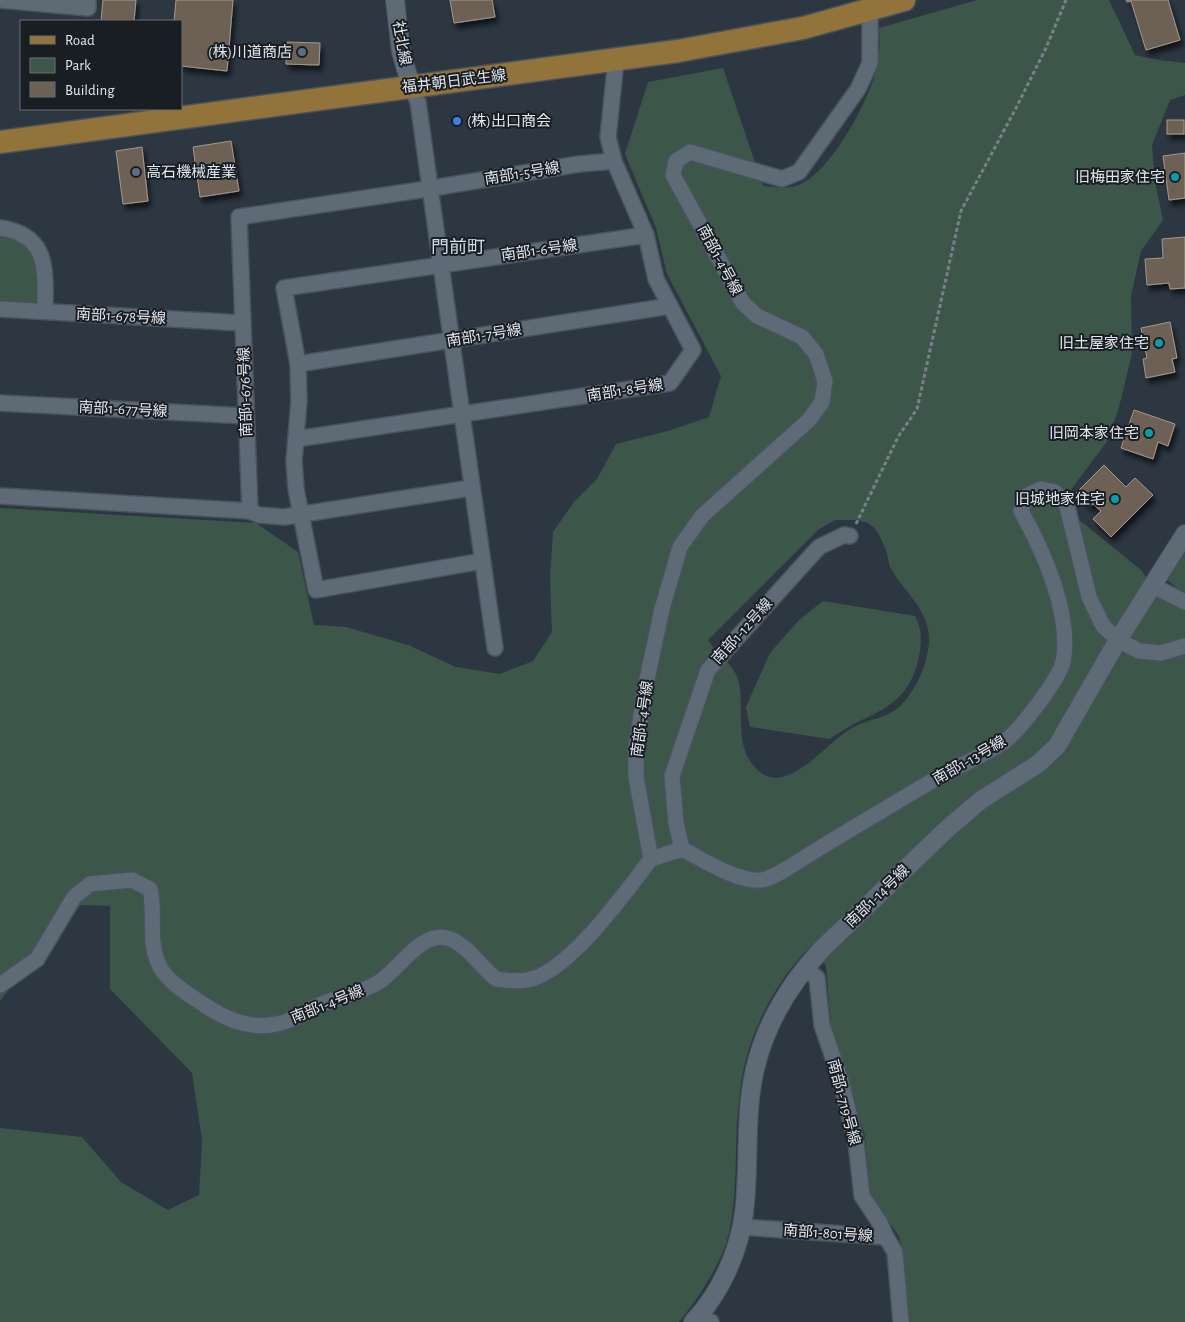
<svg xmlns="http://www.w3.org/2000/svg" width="1185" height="1322" viewBox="0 0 1185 1322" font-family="'Alegreya Sans','Noto Sans JP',sans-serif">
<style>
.green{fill:#3d564a;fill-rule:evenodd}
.building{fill:#6d6054;stroke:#a6988b;filter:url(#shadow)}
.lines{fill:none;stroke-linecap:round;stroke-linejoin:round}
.minor-casing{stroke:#49535c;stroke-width:18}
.tertiary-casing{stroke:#49535c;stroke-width:20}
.primary-casing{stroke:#49535c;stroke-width:25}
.path{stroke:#78818b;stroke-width:3;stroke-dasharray:4 2.5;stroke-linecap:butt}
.minor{stroke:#5e6b77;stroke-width:15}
.tertiary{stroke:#5e6b77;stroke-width:18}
.primary{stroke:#92733a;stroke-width:22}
.service-dot{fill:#5c6f8a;stroke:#191e23;stroke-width:2}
.shop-dot{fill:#3f7fe0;stroke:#191e23;stroke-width:2}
.culture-dot{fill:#0f9aa8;stroke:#191e23;stroke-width:2}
.labels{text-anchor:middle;stroke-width:4;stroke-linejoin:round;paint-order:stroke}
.street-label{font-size:15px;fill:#e0e7ee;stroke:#191e23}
.poi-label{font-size:15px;fill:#e0e7ee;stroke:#191e23;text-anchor:end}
.quarter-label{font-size:18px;fill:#ccdbe9;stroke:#191e23}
</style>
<defs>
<filter id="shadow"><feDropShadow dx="3" dy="5.5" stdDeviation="2.5" flood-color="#0009"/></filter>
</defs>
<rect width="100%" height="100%" fill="#2c3742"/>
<g class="green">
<path d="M 977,0 L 1109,0 L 1135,55 L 1159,60 L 1185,63 L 1185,95 L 1170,100 L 1152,145 L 1155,181 L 1163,220 L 1141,251 L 1131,296 L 1132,354 L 1118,411 L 1106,443 L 1070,491 L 1078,519 L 1141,570 L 1162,600 L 1185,611 L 1185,1322 L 908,1322 L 903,1251 L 899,1236 L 870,1196 L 865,1136 L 831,1026 L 826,965 L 809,948 C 779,978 755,1022 745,1063 C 740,1082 739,1104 737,1124 C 735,1160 737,1197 729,1233 C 722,1264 698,1298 679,1322 L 0,1322 L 0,1128 L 82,1137 L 121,1182 L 168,1210 L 199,1195 L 202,1140 L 192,1073 L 110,989 L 110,906 L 80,905 L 42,966 L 9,989 L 0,1001 L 0,508 L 256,523 L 298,552 L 314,625 L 346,627 L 408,645 L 456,667 L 500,674 L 533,661 L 552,632 L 550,577 L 553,532 L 574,502 L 597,479 L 616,444 L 668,431 L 709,417 L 721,376 L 667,274 L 656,228 L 625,154 L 648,82 L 723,68 L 763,186 C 776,187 789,190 801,184 C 833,169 869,100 877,67 C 880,55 880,40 879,28 ZM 835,520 C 864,520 874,518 885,548 C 888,555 888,563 891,569 C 904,591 929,611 929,638 C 929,661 918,687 902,704 C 888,719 870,718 852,728 C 828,741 789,795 760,772 C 731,749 746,706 738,679 C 733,664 716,653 708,640 L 819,529 Z"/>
<path d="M 0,234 C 41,246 37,260 39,298 L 33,303 L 0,301 Z"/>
<polygon points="1185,553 1185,594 1167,580"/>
<path d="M 823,601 L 915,616 C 922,629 922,642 919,657 C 906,714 870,709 830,739 L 750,727 L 746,707 L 770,653 L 799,620 Z"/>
</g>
<g class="building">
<polygon points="103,0 136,0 134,21 101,21"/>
<polygon points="176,0 233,0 227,71 181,66 181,21 174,21"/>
<polygon points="450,0 492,0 495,17 454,23"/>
<polygon points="1126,0 1168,0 1180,40 1146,50 1131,1 1127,2"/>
<polygon points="287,42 320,43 319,65 286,64"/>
<rect x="1167" y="120" width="17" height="14"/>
<polygon points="231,141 239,191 200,197 193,147"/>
<polygon points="142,147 148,201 123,204 116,151"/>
<polygon points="1185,153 1185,198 1169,200 1163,156"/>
<polygon points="1185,237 1185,288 1170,289 1169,283 1147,285 1145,259 1163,258 1162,239"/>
<polygon points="1170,322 1177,358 1172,359 1175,372 1146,378 1143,359 1147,358 1141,328"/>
<polygon points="1134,410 1175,424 1168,446 1158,442 1153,459 1121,448"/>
<polygon points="1104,465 1126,487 1135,478 1153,495 1111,537 1093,519 1101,511 1093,504 1090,506 1076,493"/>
</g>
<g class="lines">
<defs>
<g id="minor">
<polyline points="0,0 88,8 88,0"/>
<polyline points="411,86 418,102 495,648"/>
<path d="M 0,228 C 50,235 45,271 45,311"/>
<polyline points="0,309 242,323"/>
<polyline points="298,364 670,306"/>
<polyline points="0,403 246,416"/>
<polyline points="296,439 670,383 693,350 656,279 646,235 614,161 608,137 616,60"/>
<polyline points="0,496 250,511 239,217 420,190 579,164 614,161"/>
<polyline points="250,511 259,515 284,517 471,488"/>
<polyline points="482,561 316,590 296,489 294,461 299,401 298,364 284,288 646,235"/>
<polyline points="1153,586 1185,602"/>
<polyline points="682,849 676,823 672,776 708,670 819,547 844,535 850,536"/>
<polyline points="651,859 636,777 636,748 646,684 662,609 680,547 702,516 809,420 822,402 825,381 816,354 802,337 757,316 743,303 673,175 676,161 690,152 782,179 799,172 858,89 870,63 870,10"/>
<path d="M 651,859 L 682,849 C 702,859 738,883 762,880 C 777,877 801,859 815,851 C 854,827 893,804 932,781 C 956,767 983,756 1005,741 C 1020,730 1059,679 1063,662 C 1072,615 1044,552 1021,511 L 1026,496 L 1041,489 L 1055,492 L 1067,506 L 1089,597 L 1103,626 L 1118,640 L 1139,651 L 1161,653 L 1185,646"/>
<polyline points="805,968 817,978 822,1025 841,1081 856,1142 862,1196 880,1223 886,1237"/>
<path d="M 0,985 L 37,959 L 74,897 L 90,884 L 132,880 L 150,889 C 156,914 147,943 160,967 C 168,982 189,995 203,1004 C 230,1023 261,1033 292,1019 C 302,1015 310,1008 319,1005 C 340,996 360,994 379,982 C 398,970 421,931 447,938 C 466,943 481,967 496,979 C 506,980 517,982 527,980 C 568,974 626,891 651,859"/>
<polyline points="742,1227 886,1237 895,1252 901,1322"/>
<polyline points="698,1317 711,1322"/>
</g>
<g id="tertiary">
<polyline points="395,0 401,52 411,86"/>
<path d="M 693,1322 C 720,1294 739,1252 744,1213 C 750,1166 744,1116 755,1069 C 766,1022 790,983 823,948 L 947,829 L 981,800 L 1038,764 L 1057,746 L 1118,640 L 1185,534"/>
</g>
<polyline id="primary" points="0,142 678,51 803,28 904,0"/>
</defs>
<use href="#minor" class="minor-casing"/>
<use href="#tertiary" class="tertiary-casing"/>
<use href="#primary" class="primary-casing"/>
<polyline class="path" points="856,524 898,437 917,409 961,211 1016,108 1046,48 1066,0"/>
<use href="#minor" class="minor"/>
<use href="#tertiary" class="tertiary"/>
<use href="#primary" class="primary"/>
</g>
<g class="service-dot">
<circle cx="302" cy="52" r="5"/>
<circle cx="136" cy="172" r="5"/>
</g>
<circle class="shop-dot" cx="457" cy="121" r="5"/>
<g class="culture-dot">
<circle cx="1175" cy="177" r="5"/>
<circle cx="1159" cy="343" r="5"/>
<circle cx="1149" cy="433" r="5"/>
<circle cx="1115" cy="499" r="5"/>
</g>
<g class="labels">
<g class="street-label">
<text transform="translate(402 43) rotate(80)" y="5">社北線</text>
<text transform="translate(454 81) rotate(-7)" y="5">福井朝日武生線</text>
<text transform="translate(522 173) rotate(-9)" y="5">南部1-5号線</text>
<text transform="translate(539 250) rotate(-8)" y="5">南部1-6号線</text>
<text transform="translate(720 260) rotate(62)" y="5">南部1-4号線</text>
<text transform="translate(121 316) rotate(3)" y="5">南部1-678号線</text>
<text transform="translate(484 335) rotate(-9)" y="5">南部1-7号線</text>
<text transform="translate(625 390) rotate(-9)" y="5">南部1-8号線</text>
<text transform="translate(245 392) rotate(-92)" y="5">南部1-676号線</text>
<text transform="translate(123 409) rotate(3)" y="5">南部1-677号線</text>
<text transform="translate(742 631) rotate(-48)" y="5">南部1-12号線</text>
<text transform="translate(642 719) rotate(-82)" y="5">南部1-4号線</text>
<text transform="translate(969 760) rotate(-30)" y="5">南部1-13号線</text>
<text transform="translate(877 896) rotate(-44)" y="5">南部1-14号線</text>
<text transform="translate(327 1004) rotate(-22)" y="5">南部1-4号線</text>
<text transform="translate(844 1102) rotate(75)" y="5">南部1-719号線</text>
<text transform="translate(828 1233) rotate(4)" y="5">南部1-801号線</text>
</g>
<g class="poi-label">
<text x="292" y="57">(株)川道商店</text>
<text x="467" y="126" text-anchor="start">(株)出口商会</text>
<text x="146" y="177" text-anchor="start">高石機械産業</text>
<text x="1165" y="182">旧梅田家住宅</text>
<text x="1149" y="348">旧土屋家住宅</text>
<text x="1139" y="438">旧岡本家住宅</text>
<text x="1105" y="504">旧城地家住宅</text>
</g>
<g class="quarter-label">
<text x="458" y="253">門前町</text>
</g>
</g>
<rect x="20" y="20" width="162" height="90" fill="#191e23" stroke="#696e74"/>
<rect x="30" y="36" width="25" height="8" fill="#92733a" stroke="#696e74"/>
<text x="65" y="45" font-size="15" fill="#e0e7ee">Road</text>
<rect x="30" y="58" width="25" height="15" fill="#3d564a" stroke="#696e74"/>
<text x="65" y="70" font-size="15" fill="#e0e7ee">Park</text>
<rect x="30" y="82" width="25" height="15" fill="#6d6054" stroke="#696e74"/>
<text x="65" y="95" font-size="15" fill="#e0e7ee">Building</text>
</svg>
